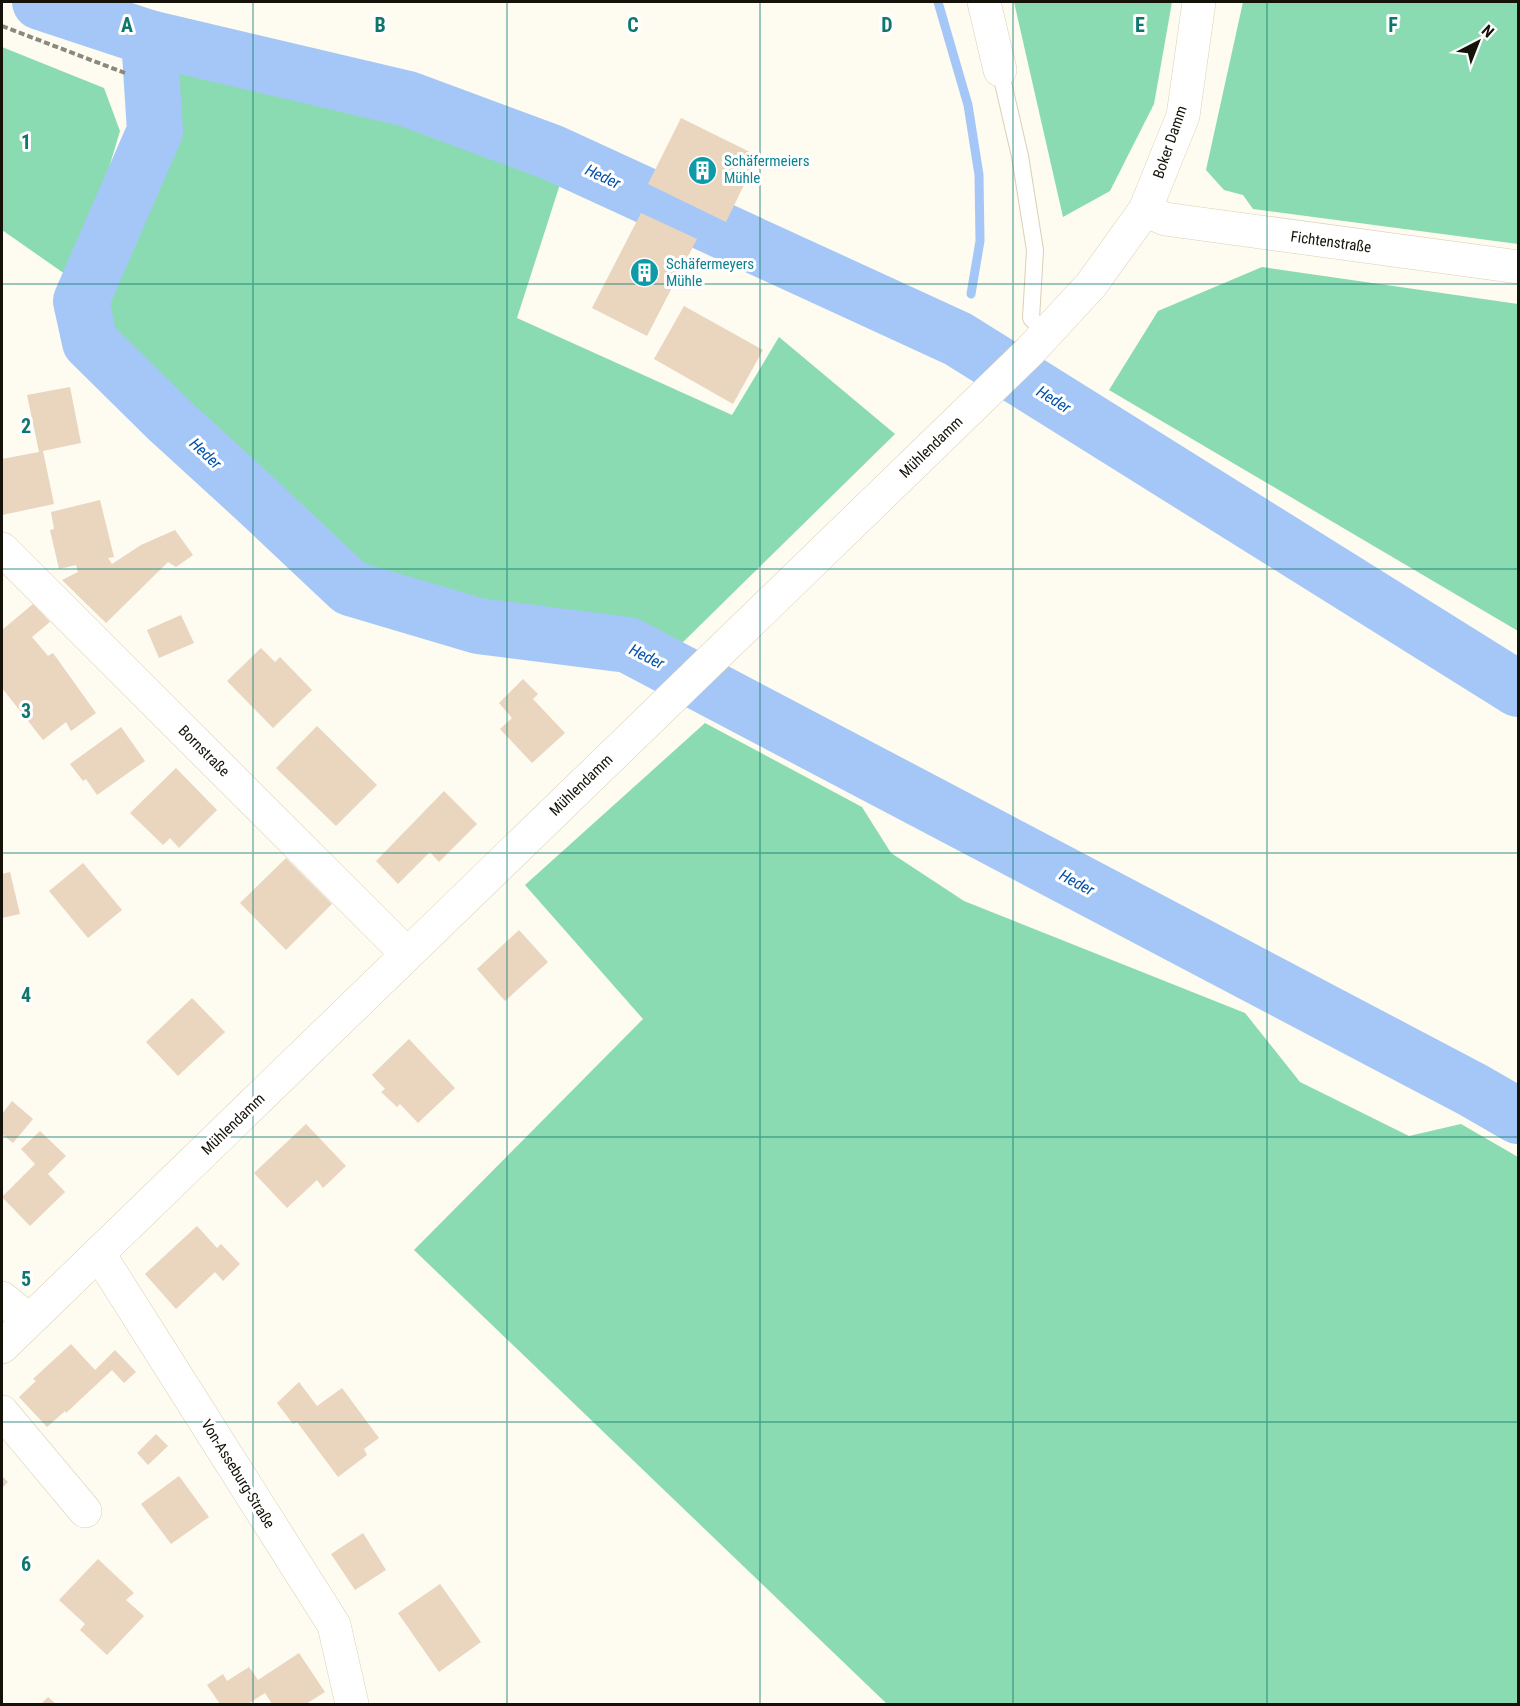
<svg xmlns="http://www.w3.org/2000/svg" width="1520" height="1706" viewBox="0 0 1520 1706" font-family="'Roboto Condensed',sans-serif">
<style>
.green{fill:#8adbb1}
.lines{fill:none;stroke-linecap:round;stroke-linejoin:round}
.stream{stroke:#a5c7f7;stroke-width:9}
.river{stroke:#a5c7f7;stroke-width:56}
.building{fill:#ead5bf}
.service-casing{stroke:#d9d0b5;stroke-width:18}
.minor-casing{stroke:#d9d0b5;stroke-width:34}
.tertiary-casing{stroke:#d9d0b5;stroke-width:34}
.path{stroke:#8b887e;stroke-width:4;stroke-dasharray:6 3;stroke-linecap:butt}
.service{stroke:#fff;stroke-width:16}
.minor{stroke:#fff;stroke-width:33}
.tertiary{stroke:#fff;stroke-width:33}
.grid{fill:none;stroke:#0f766e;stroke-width:1.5;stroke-opacity:0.55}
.labels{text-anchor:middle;stroke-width:6;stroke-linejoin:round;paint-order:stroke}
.street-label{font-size:15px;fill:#151209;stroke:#fff}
.culture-label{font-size:15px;fill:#0d838f;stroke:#fff;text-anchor:start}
.water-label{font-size:16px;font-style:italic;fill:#0452ab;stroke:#fff}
.grid-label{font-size:20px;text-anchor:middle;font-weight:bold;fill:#0f766e;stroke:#fff;stroke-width:6;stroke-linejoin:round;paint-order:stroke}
</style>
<rect width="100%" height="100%" fill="#fefbf0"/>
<g class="green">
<polygon points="1014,2 1172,2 1154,104 1110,191 1063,217"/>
<polygon points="1243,2 1518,2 1518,244 1253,209 1243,195 1224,190 1206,170"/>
<polygon points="2,47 104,88 120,131 75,281 2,230"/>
<polygon points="176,64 438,123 488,143 562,178 517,318 732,415 779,337 895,434 676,649 574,615 483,610 366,574 114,346 103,285 176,145"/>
<polygon points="1262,267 1518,304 1518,631 1109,390 1158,311"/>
<polygon points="705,723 862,807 891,853 964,901 1245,1013 1300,1082 1409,1136 1461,1124 1518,1157 1518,1704 887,1704 414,1250 643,1019 525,885"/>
</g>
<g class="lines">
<g class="stream">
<polyline points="938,2 968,105 979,175 980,241 971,294"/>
<polyline points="958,339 963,320"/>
</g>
<g class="river">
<polyline points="40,2 149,38 408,99 551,152 958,339 1518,689"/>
<polyline points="149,38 155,131 81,301 90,342 167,418 261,504 350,588 478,626 628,645 1473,1090 1518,1116"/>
</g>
</g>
<g class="building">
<polygon points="681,118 758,156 726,222 648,184"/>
<polygon points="641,213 697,239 647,336 592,308"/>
<polygon points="684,306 763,350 733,404 654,359"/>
<polygon points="70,387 81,443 43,451 54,504 2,515 2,459 39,452 27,395"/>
<polygon points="100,500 114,557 108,558 112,564 141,545 175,530 193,555 176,567 168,562 106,623 62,580 78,572 76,565 59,569 50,530 54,529 51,512"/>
<polygon points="33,604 50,622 32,637 48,656 53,653 96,713 71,731 66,722 43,740 2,688 2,630"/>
<polygon points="181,615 194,643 159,658 147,630"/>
<polygon points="261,648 275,662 280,657 312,690 273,728 227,681"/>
<polygon points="523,679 538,694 533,699 565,733 532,763 500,729 512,718 499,703"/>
<polygon points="317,726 377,785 336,826 276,768"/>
<polygon points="121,727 145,761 97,795 86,779 83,781 70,764"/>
<polygon points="176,768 217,810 179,848 170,838 163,845 130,813"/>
<polygon points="444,791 477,824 439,862 430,852 398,884 376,861"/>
<polygon points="286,858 332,904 286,950 240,903"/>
<polygon points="83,863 122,910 88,938 49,891"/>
<polygon points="10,872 20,914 2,918 2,874"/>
<polygon points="519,930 548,962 505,1001 477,969"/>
<polygon points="192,998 225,1032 178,1076 146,1042"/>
<polygon points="409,1039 455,1088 418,1123 400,1104 397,1107 381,1092 385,1089 372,1075"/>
<polygon points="12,1101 33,1119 13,1143 2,1134 2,1114"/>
<polygon points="306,1124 346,1166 323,1188 317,1180 287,1208 254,1173"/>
<polygon points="40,1131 66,1156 48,1174 65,1192 30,1226 2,1197 35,1164 21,1149"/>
<polygon points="197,1226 217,1248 221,1244 240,1264 223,1281 215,1272 176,1309 145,1274"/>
<polygon points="71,1344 95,1370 115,1350 136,1372 124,1383 112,1370 66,1413 65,1411 47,1427 19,1397 36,1381 33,1379"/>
<polygon points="299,1382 317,1406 342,1388 379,1438 364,1449 367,1455 338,1477 297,1422 293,1424 277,1403"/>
<polygon points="156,1434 168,1446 148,1465 137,1453"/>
<polygon points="2,1476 8,1482 2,1488"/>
<polygon points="179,1476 209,1517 171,1544 141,1504"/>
<polygon points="363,1533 386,1570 355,1590 331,1554"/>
<polygon points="98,1559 134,1593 126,1600 144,1616 107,1655 80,1630 85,1624 59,1600"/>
<polygon points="440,1584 481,1642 439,1672 398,1613"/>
<polygon points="299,1653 325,1692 306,1704 272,1704 265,1693 248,1704 220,1704 207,1685 223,1674 227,1681 249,1667 258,1680"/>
<polygon points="48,1697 56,1704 41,1704"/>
</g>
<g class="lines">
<defs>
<polyline id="service" points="1000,70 1020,156 1035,250 1031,318 1046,334"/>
<g id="minor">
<polyline points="984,2 1000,70"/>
<polyline points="2,549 407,954"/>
<polyline points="99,1254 334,1625 352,1704"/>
<polyline points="2,1298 29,1320"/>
<polyline points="2,1412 85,1511"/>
</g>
<g id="tertiary">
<polyline points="1145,210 1165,219 1518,267"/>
<polyline points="2,1347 1030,351 1091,285 1145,210 1183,116 1199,2"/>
</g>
</defs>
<use href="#service" class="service-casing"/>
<use href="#minor" class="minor-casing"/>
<use href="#tertiary" class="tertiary-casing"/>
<polyline class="path" points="2,26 125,73"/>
<use href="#service" class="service"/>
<use href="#minor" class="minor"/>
<use href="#tertiary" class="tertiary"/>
</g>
<path class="grid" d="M 253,2 L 253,1704M 507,2 L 507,1704M 760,2 L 760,1704M 1013,2 L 1013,1704M 1267,2 L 1267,1704M 2,284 L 1518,284M 2,569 L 1518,569M 2,853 L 1518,853M 2,1137 L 1518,1137M 2,1422 L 1518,1422"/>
<defs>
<symbol id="building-disc" viewBox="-11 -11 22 22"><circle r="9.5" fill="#0f9aa8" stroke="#fff"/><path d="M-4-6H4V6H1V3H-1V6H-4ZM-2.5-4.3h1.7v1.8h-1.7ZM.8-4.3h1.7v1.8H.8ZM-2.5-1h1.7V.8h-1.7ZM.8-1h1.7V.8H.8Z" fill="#fff"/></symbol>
</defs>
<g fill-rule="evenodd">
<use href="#building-disc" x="686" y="154" width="33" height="33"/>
<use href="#building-disc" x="628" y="256" width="33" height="33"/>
</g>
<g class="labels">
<g class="street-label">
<text transform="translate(1170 142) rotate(-71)" y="5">Boker Damm</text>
<text transform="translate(1331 242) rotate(8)" y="5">Fichtenstraße</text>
<text transform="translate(931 447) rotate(-44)" y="5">Mühlendamm</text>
<text transform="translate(204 751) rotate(45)" y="5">Bornstraße</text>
<text transform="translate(581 785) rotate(-44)" y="5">Mühlendamm</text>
<text transform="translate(233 1124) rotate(-44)" y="5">Mühlendamm</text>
<text transform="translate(238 1474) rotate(58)" y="5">Von-Asseburg-Straße</text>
</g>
<g class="culture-label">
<text x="724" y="166">Schäfermeiers<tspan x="724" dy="17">Mühle</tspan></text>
<text x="666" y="269">Schäfermeyers<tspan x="666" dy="17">Mühle</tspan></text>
</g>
<g class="water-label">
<text transform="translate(603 176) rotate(25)" y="6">Heder</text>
<text transform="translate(1054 399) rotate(32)" y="6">Heder</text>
<text transform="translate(206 453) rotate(43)" y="6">Heder</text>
<text transform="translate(647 656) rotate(26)" y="6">Heder</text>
<text transform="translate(1077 882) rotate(28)" y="6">Heder</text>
</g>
</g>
<g class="grid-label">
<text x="127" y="32">A</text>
<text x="380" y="32">B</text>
<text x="633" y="32">C</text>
<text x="887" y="32">D</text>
<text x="1140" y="32">E</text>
<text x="1393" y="32">F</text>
<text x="26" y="149">1</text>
<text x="26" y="433">2</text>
<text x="26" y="718">3</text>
<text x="26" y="1002">4</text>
<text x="26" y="1286">5</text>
<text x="26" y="1571">6</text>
</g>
<rect width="1520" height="1706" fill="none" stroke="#151209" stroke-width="6"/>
<g transform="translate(1478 42) rotate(42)" stroke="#ffffff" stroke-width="4.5" paint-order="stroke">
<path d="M0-4.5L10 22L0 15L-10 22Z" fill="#151209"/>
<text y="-9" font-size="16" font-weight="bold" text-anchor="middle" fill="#151209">N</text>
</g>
</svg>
